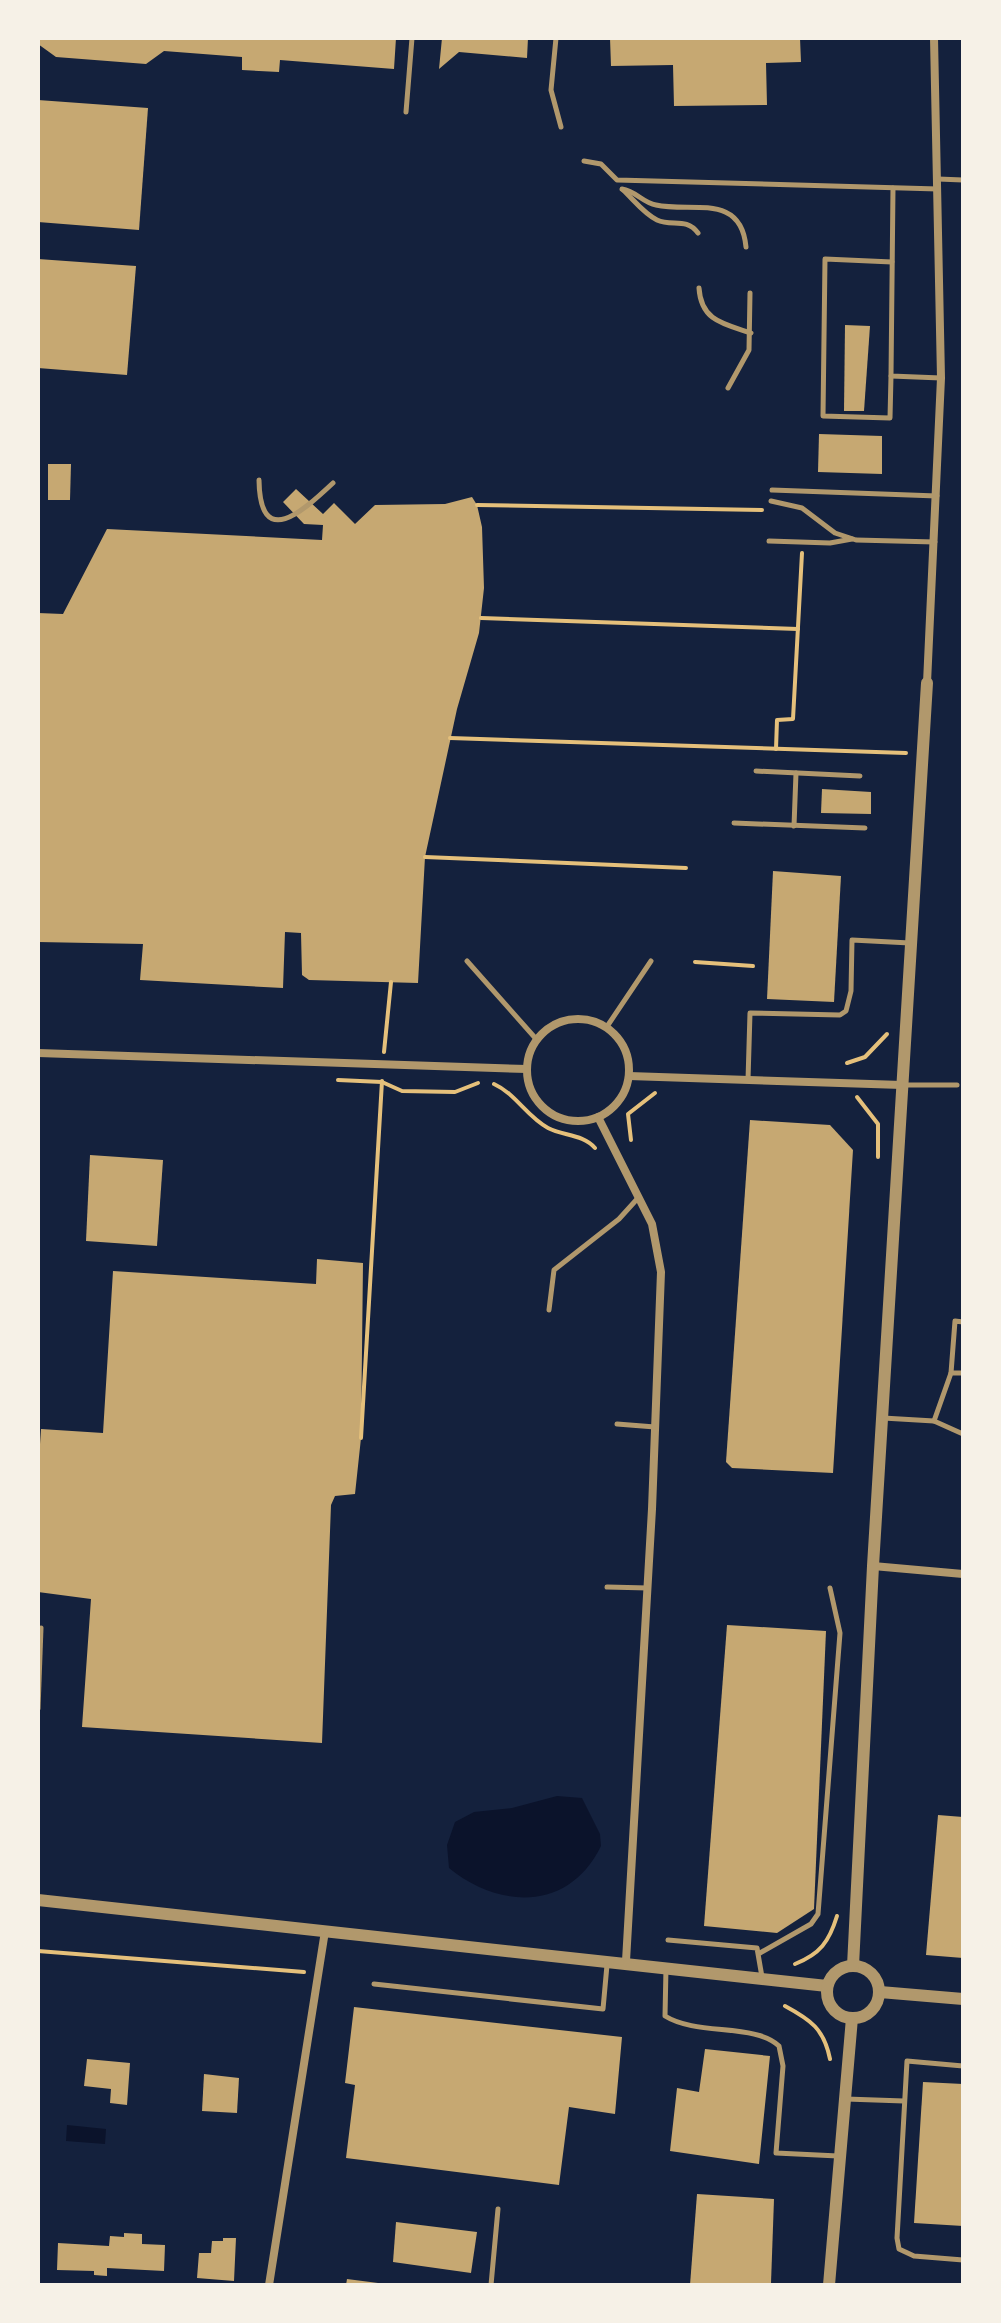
<svg xmlns="http://www.w3.org/2000/svg" width="1001" height="2323" viewBox="0 0 1001 2323" font-family="Jost,sans-serif">
<style>
.water{fill:#0b132b}
.building{fill:#c6a872}
.lines{fill:none;stroke-linecap:round;stroke-linejoin:round}
.path{stroke:#e5c07b;stroke-width:4}
.service{stroke:#b1986c;stroke-width:5}
.minor{stroke:#b1986c;stroke-width:8}
.tertiary{stroke:#b1986c;stroke-width:12}
</style>
<rect width="100%" height="100%" fill="#14213d"/>
<g class="water">
<path d="M 557,1796 L 582,1798 L 600,1834 L 601,1846 C 569,1912 499,1909 449,1868 L 447,1845 L 455,1822 L 474,1812 L 512,1808 Z"/>
<polygon points="67,2125 106,2129 105,2144 66,2141"/>
</g>
<g class="building">
<polygon points="38,38 396,38 394,69 280,60 279,72 242,70 242,57 164,51 146,64 56,57 38,44"/>
<polygon points="442,38 528,38 527,58 459,52 439,69"/>
<polygon points="610,38 800,38 801,62 766,63 767,105 674,106 673,65 611,66"/>
<polygon points="38,100 148,108 139,230 38,222"/>
<polygon points="38,259 136,266 127,375 38,368"/>
<polygon points="845,325 870,326 864,411 844,411"/>
<polygon points="819,434 882,436 882,474 818,472"/>
<polygon points="48,464 71,464 70,500 48,500"/>
<polygon points="296,489 323,514 334,503 355,524 375,505 445,504 472,497 477,505 482,527 484,588 479,633 457,709 425,857 418,983 309,980 302,975 301,933 285,932 283,988 140,980 143,944 38,942 38,613 63,614 107,529 322,540 323,525 304,524 283,502"/>
<polygon points="822,789 871,792 871,814 821,813"/>
<polygon points="773,871 841,876 834,1002 767,999"/>
<polygon points="750,1120 830,1125 853,1150 833,1473 732,1468 726,1462"/>
<polygon points="90,1155 163,1160 157,1246 86,1241"/>
<polygon points="317,1259 363,1263 361,1438 355,1494 335,1496 331,1505 322,1743 82,1727 91,1599 38,1592 38,1474 41,1429 103,1433 113,1271 316,1284"/>
<polygon points="727,1625 826,1631 814,1909 777,1933 704,1926"/>
<polygon points="938,1815 963,1817 963,1958 926,1955"/>
<polygon points="354,2007 622,2037 615,2114 569,2107 559,2185 346,2158 355,2085 345,2083"/>
<polygon points="705,2049 770,2056 759,2164 670,2151 677,2088 699,2092"/>
<polygon points="87,2059 130,2063 127,2105 110,2103 111,2089 84,2086"/>
<polygon points="204,2074 239,2078 237,2113 202,2111"/>
<polygon points="923,2082 963,2084 963,2226 914,2223"/>
<polygon points="697,2194 774,2199 771,2283 690,2285"/>
<polygon points="396,2222 477,2232 471,2273 393,2262"/>
<polygon points="124,2233 142,2234 142,2244 165,2245 164,2271 107,2268 107,2276 94,2275 94,2271 57,2270 58,2243 109,2246 110,2236 124,2237"/>
<polygon points="223,2238 236,2238 234,2281 197,2278 199,2253 211,2253 212,2241 223,2241"/>
<polygon points="347,2279 378,2283 378,2285 346,2285"/>
</g>
<g class="lines">
<g class="path">
<polyline points="477,505 762,510"/>
<polyline points="481,618 798,629"/>
<polyline points="450,738 906,753"/>
<polyline points="776,749 777,720 793,719 802,553"/>
<polyline points="425,857 686,868"/>
<polyline points="695,962 753,966"/>
<polyline points="384,1052 391,982"/>
<polyline points="847,1063 865,1057 887,1034"/>
<polyline points="338,1080 382,1082 402,1091 455,1092 478,1083"/>
<path d="M 494,1084 C 516,1094 527,1117 548,1128 C 563,1136 583,1134 595,1148"/>
<polyline points="857,1097 878,1124 878,1157"/>
<polyline points="631,1140 628,1114 655,1093"/>
<polyline points="361,1438 382,1081"/>
<polyline points="38,1951 304,1972"/>
<path d="M 795,1964 C 820,1954 829,1942 837,1916"/>
<path d="M 785,2006 C 811,2020 824,2029 830,2059"/>
</g>
<g class="service">
<polyline points="556,38 551,90 561,127"/>
<polyline points="406,112 412,38"/>
<polyline points="584,161 601,164 617,180 938,189"/>
<polyline points="938,179 963,180"/>
<polyline points="893,188 891,376 941,378"/>
<path d="M 622,189 C 636,191 643,203 656,205 C 691,213 741,192 746,247"/>
<path d="M 623,190 C 633,199 644,214 657,220 C 672,227 686,217 698,233"/>
<path d="M 699,288 C 701,321 724,324 751,333"/>
<polyline points="891,376 890,418 823,416 825,259 892,262"/>
<polyline points="728,388 749,350 750,293"/>
<path d="M 259,480 C 260,551 303,511 333,483"/>
<polyline points="772,490 937,496"/>
<polyline points="771,501 802,508 835,533 856,540 935,542"/>
<polyline points="769,541 830,543 852,539"/>
<polyline points="756,771 860,776"/>
<polyline points="734,823 865,828"/>
<polyline points="794,826 796,773"/>
<polyline points="467,961 537,1040"/>
<polyline points="606,1028 651,961"/>
<polyline points="748,1080 750,1013 840,1015 846,1011 851,991 852,940 910,943"/>
<polyline points="903,1085 957,1085"/>
<polyline points="549,1310 554,1270 619,1219 638,1198"/>
<polyline points="951,1373 955,1321 963,1322"/>
<polyline points="883,1418 934,1421 963,1434"/>
<polyline points="934,1421 951,1373 963,1373"/>
<polyline points="617,1424 655,1427"/>
<polyline points="607,1587 648,1588"/>
<polyline points="38,1709 41,1628"/>
<polyline points="668,1940 757,1948 762,1977"/>
<polyline points="760,1953 811,1924 818,1914 840,1633 830,1588"/>
<path d="M 666,1968 L 665,2016 C 697,2036 755,2023 779,2046 L 783,2066 L 776,2153 L 838,2156"/>
<polyline points="374,1984 603,2009 607,1965"/>
<polyline points="963,2066 907,2061 897,2238 899,2249 914,2256 963,2260"/>
<polyline points="846,2099 904,2101"/>
<polyline points="491,2285 498,2209"/>
</g>
<g class="minor">
<polyline points="927,683 941,378 934,38"/>
<circle cx="578" cy="1070" r="51"/>
<polyline points="38,1053 527,1069"/>
<polyline points="629,1076 902,1085"/>
<polyline points="598,1117 652,1224 661,1272 652,1509 626,1961"/>
<polyline points="873,1566 963,1574"/>
<polyline points="269,2285 325,1931"/>
</g>
<g class="tertiary">
<polyline points="38,1900 827,1986"/>
<circle cx="853" cy="1992" r="26"/>
<polyline points="853,1966 873,1566 927,683"/>
<polyline points="880,1992 963,1999"/>
<polyline points="829,2285 852,2018"/>
</g>
</g>
<rect width="1001" height="2323" fill="none" stroke="#f6f1e7" stroke-width="80"/>
</svg>
